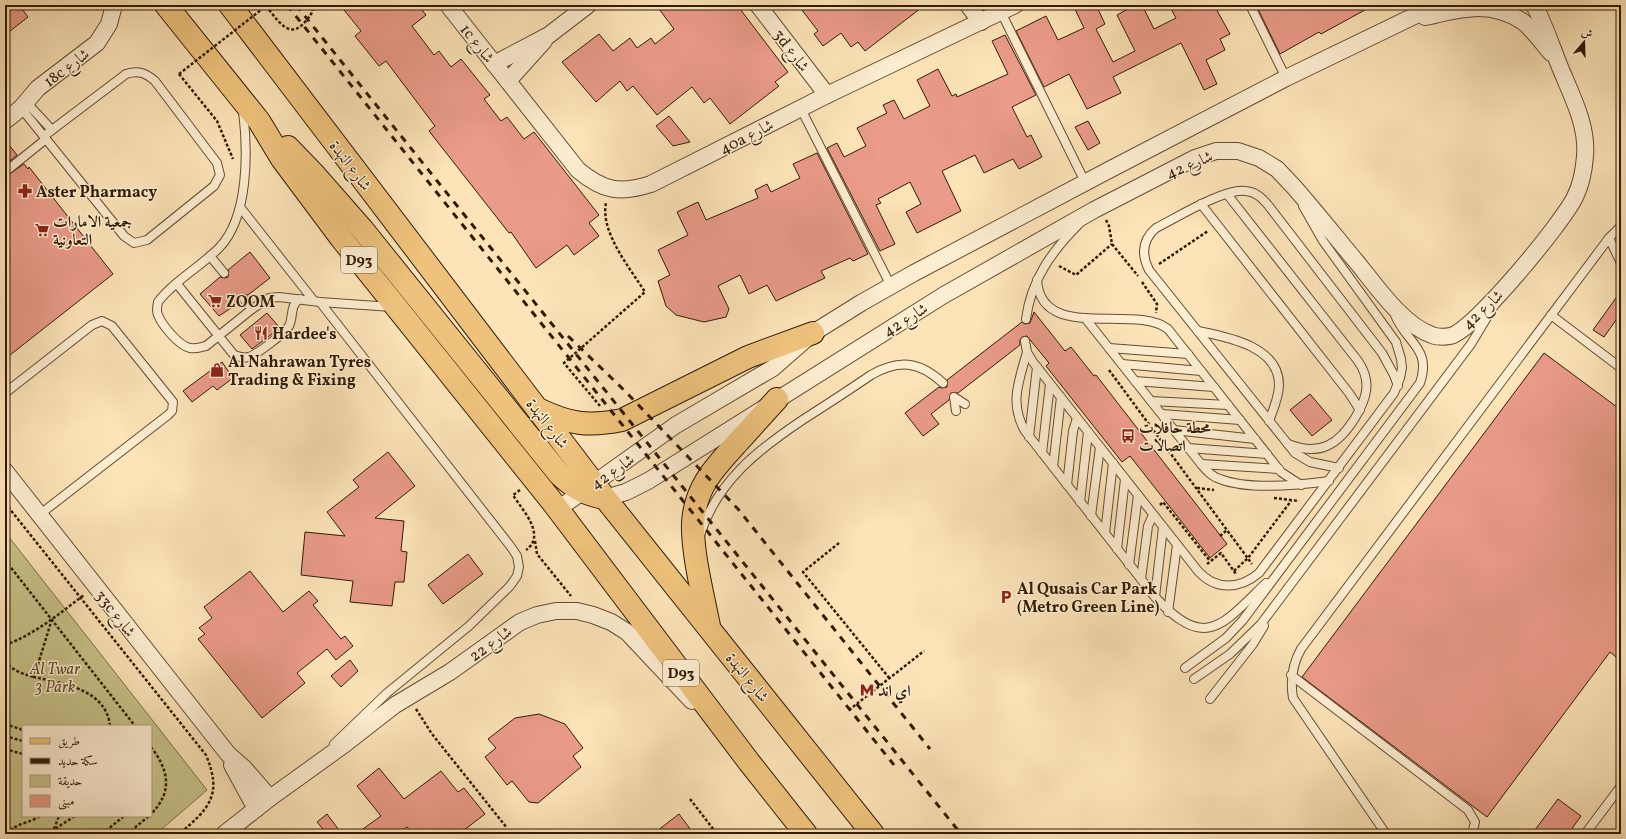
<svg xmlns="http://www.w3.org/2000/svg" width="1626" height="839" viewBox="0 0 1626 839" font-family="Vollkorn,Amiri,serif">
<style>
.green{fill:#c7c289;stroke:#7c6e47;fill-rule:evenodd}
.building{fill:#ea9b89;stroke:#311b05}
.lines{fill:none;stroke-linecap:round;stroke-linejoin:round}
.lane-casing{stroke:#644d32;stroke-width:10}
.street-casing{stroke:#644d32;stroke-width:18}
.primary-casing{stroke:#311b05;stroke-width:24}
.path{stroke:#311b05;stroke-width:2.5;stroke-dasharray:3 2;stroke-linecap:butt}
.lane{stroke:#fdedd1;stroke-width:8}
.street{stroke:#fdedd1;stroke-width:16}
.primary{stroke:#eec27c;stroke-width:22}
.rail{stroke:#311b05;stroke-width:3;stroke-dasharray:7 7;stroke-linecap:butt}
.path-bridge{stroke:#311b05;stroke-width:2.5;stroke-dasharray:3 2;stroke-linecap:butt}
.labels{text-anchor:middle;stroke-width:3;stroke-linejoin:round;paint-order:stroke}
.shield{fill:#fdedd1;stroke:#6e5a42;stroke-width:1}
.shield-label{font-size:15px;font-weight:bold;fill:#311b05}
.street-label{font-size:16px;fill:#311b05;stroke:#fdedd1}
.poi-label{font-size:16px;font-weight:bold;fill:#311b05;stroke:#fdedd1;text-anchor:start}
.park-label{font-size:16px;font-style:italic;fill:#5e4d2d;stroke:#fdedd1}
</style>
<rect width="100%" height="100%" fill="#fce4b8"/>
<filter id="stains"><feTurbulence type="fractalNoise" baseFrequency=".005" numOctaves="4"/><feColorMatrix values="0 0 0 0 .2 0 0 0 0 .09 0 0 0 0 .02 0 0 0 .5 -.17"/></filter>
<radialGradient id="worn" r=".72"><stop offset=".6" stop-color="#630" stop-opacity="0"/><stop offset="1" stop-color="#630" stop-opacity=".3"/></radialGradient>
<path class="green" d="M 5,532 L 207,790 L 156,834 L 5,834 ZM 23,726 L 151,726 L 151,816 L 23,816 Z"/>
<g class="building">
<polygon points="5,5 19,5 28,17 5,35"/>
<polygon points="340,5 418,5 426,15 412,26 434,55 439,51 451,67 461,59 490,95 484,99 501,121 507,117 524,139 534,132 599,215 589,223 599,236 574,255 567,245 536,268 511,232 509,233 429,131 435,126 386,61 379,66 355,36 361,31"/>
<polygon points="656,5 737,5 788,72 775,82 779,86 730,124 710,98 704,103 692,87 657,115 633,86 627,91 620,81 596,102 562,62 599,34 613,51 630,38 637,48 651,38 655,44 674,29"/>
<polygon points="798,5 925,5 865,51 858,42 851,47 841,33 823,46 814,34 818,31"/>
<polygon points="1073,5 1096,5 1105,24 1096,29 1113,62 1135,51 1117,15 1128,9 1125,5 1142,5 1154,29 1176,18 1169,5 1214,5 1230,34 1220,39 1225,50 1206,60 1217,84 1204,90 1181,43 1113,77 1121,93 1087,109 1069,74 1044,87 1016,31 1046,16 1058,40 1084,28"/>
<polygon points="1256,5 1374,5 1321,34 1319,32 1280,54"/>
<polygon points="1005,35 1036,95 1012,107 1027,137 1031,135 1042,157 1019,169 1013,159 984,173 975,155 942,171 961,211 917,233 906,212 921,204 910,182 878,199 881,203 876,205 895,244 880,251 827,148 837,143 844,157 866,146 857,128 887,113 883,105 894,100 904,119 930,106 917,80 938,69 952,96 956,94 957,97 1008,74 992,41"/>
<polygon points="669,116 690,142 673,146 656,126"/>
<polygon points="1088,121 1100,143 1088,150 1075,127"/>
<polygon points="5,140 17,155 5,165"/>
<polygon points="817,153 868,254 853,261 850,258 821,271 825,278 776,301 767,285 749,294 740,275 718,286 729,309 726,317 704,322 676,315 666,306 658,281 670,275 658,250 688,235 677,212 698,202 706,220 758,198 755,190 767,184 771,192 800,178 793,164"/>
<polygon points="24,164 28,169 29,167 113,274 5,359 5,177"/>
<polygon points="250,252 270,278 248,295 241,294 239,297 240,302 219,316 200,294 220,277 225,278 228,277 228,270"/>
<polygon points="1621,291 1621,313 1604,337 1593,330"/>
<polygon points="1034,312 1065,351 1071,347 1094,376 1096,375 1227,544 1210,558 1130,456 1122,462 1046,366 1049,363 1027,336 1022,337 1020,340 1020,345 958,393 951,393 949,400 931,414 939,424 923,436 905,413 939,387 942,388 947,387 947,380 1022,322 1025,324 1030,323"/>
<polygon points="267,313 280,328 252,349 240,335"/>
<polygon points="1544,353 1621,410 1621,661 1610,652 1487,817 1302,677"/>
<polygon points="222,362 233,378 217,390 213,386 192,402 183,391"/>
<polygon points="1310,394 1332,420 1312,436 1290,410"/>
<polygon points="388,452 415,486 375,518 404,521 401,551 407,552 404,582 395,582 392,606 350,602 353,581 301,575 305,532 345,536 327,512 359,487 353,480"/>
<polygon points="468,554 483,574 443,604 428,585"/>
<polygon points="250,571 283,612 309,591 318,601 313,605 341,639 345,636 353,646 336,660 327,649 297,673 305,683 262,718 198,639 205,634 199,628 212,618 204,607"/>
<polygon points="350,660 358,671 341,687 331,676"/>
<polygon points="539,714 565,724 583,748 573,756 581,767 538,803 529,802 512,781 507,785 485,757 496,748 488,739 515,718"/>
<polygon points="379,768 404,799 441,771 458,792 464,788 485,814 459,834 413,834 407,827 397,834 356,834 381,816 357,786"/>
<polygon points="1558,799 1581,816 1568,834 1532,834"/>
<polygon points="327,814 342,834 327,834 317,822"/>
<polygon points="679,814 694,834 653,834"/>
</g>
<g class="lines">
<defs>
<g id="lane">
<polyline points="1250,5 1286,78"/>
<polyline points="1001,12 1085,182"/>
<polyline points="26,102 52,130"/>
<path d="M 21,108 L 124,236 L 134,243 L 147,240 L 214,186 L 220,175 L 217,163 L 155,81 C 146,73 138,70 126,74 L 44,136"/>
<polyline points="801,109 891,286"/>
<path d="M 243,111 C 248,151 249,217 219,248 C 200,267 174,281 158,302 C 157,307 156,311 158,315 C 162,325 179,346 190,348 C 196,349 201,347 206,346 L 252,309 L 269,298 L 279,297 L 320,302 L 392,307"/>
<polyline points="5,172 46,139"/>
<path d="M 1227,194 L 1358,361 C 1372,381 1367,398 1355,418 C 1339,444 1320,457 1288,444"/>
<polyline points="1201,204 1349,393 1360,410"/>
<polyline points="240,207 314,301"/>
<polyline points="1609,238 1621,263"/>
<polyline points="210,256 224,273"/>
<path d="M 1037,280 C 1041,343 1134,303 1168,329 L 1281,472 L 1301,485"/>
<path d="M 177,284 L 234,355 C 239,357 244,358 249,357 C 257,354 284,334 289,326 C 294,316 289,306 300,299"/>
<polyline points="244,299 252,309"/>
<polyline points="320,302 511,547 517,556 519,567 517,576 510,586 469,626 387,693 334,744"/>
<polyline points="1551,315 1621,368"/>
<path d="M 1085,318 L 1201,464 C 1206,470 1212,477 1220,479 C 1248,490 1300,485 1329,481"/>
<path d="M 1026,319 C 1031,280 1052,251 1079,224"/>
<path d="M 1198,331 C 1227,337 1279,346 1279,385 C 1279,397 1273,410 1269,421"/>
<path d="M 1025,341 L 1027,352 L 1033,362 L 1198,571 C 1216,591 1240,589 1259,573 L 1394,393 L 1400,378 L 1402,368 L 1401,359 L 1396,342 L 1323,241 L 1303,206"/>
<polyline points="1109,348 1188,354"/>
<path d="M 1027,352 C 1019,381 1009,403 1025,431 L 1155,597 C 1206,652 1222,625 1266,583"/>
<polyline points="1122,364 1201,371"/>
<polyline points="1135,381 1214,387"/>
<polyline points="5,393 92,325 102,321 112,326 173,402 172,411 168,415 39,515"/>
<polyline points="1151,401 1228,405"/>
<polyline points="956,411 954,397 965,404"/>
<polyline points="1162,414 1240,420"/>
<polyline points="1174,430 1255,439"/>
<polyline points="1029,437 1037,367"/>
<polyline points="1188,448 1267,454"/>
<polyline points="1042,453 1050,384"/>
<polyline points="1201,464 1279,469"/>
<polyline points="1053,467 1061,397"/>
<path d="M 1339,468 L 1310,462 L 1295,453 L 1149,270 C 1141,254 1142,240 1156,228 C 1176,218 1224,188 1246,191 C 1256,192 1262,198 1268,205 L 1382,353 L 1394,375 L 1398,386"/>
<polyline points="1067,485 1073,431 1077,418"/>
<polyline points="1080,502 1088,432"/>
<polyline points="1091,516 1100,447"/>
<polyline points="1105,533 1113,463"/>
<path d="M 700,535 C 717,481 759,449 804,419 C 826,405 849,390 871,375 C 899,359 919,361 943,383"/>
<polyline points="1117,549 1125,479"/>
<polyline points="1129,565 1138,495"/>
<polyline points="1141,579 1148,526 1153,515"/>
<polyline points="1155,597 1163,527"/>
<polyline points="1168,612 1177,545"/>
<path d="M 1185,668 L 1226,638 L 1243,620 L 1420,383 C 1432,348 1406,343 1395,315"/>
<polyline points="1291,675 1468,810 1475,822 1472,834"/>
<polyline points="1194,679 1230,654 1261,624 1471,344 1494,306"/>
<polyline points="1210,699 1253,644 1264,626"/>
<path d="M 1386,834 L 1293,698 C 1290,680 1292,665 1301,649 L 1609,238 L 1621,226"/>
<polyline points="1585,834 1621,786"/>
</g>
<g id="street">
<path d="M 448,5 L 578,170 C 603,191 620,194 651,184 L 827,95 L 1015,5"/>
<polyline points="758,5 827,95"/>
<polyline points="968,5 981,22"/>
<path d="M 1425,17 C 1462,9 1488,0 1522,21 C 1533,29 1542,43 1551,53"/>
<polyline points="494,64 549,35 588,5"/>
<polyline points="508,81 544,41"/>
<polyline points="5,121 21,108 38,88 97,43 109,24 114,5"/>
<polyline points="5,471 228,754 244,768 270,798"/>
<path d="M 605,498 L 626,492 L 648,481 L 944,295 L 1094,210 L 1195,158 L 1216,151 L 1238,151 L 1259,158 L 1277,169 L 1294,187 C 1315,211 1335,236 1355,260 C 1375,284 1402,325 1432,335 C 1436,337 1445,337 1450,336 C 1474,331 1563,222 1575,197 C 1581,185 1584,170 1585,156 C 1588,123 1569,91 1558,62 C 1550,42 1544,23 1534,5"/>
<polyline points="558,509 676,425 773,368 813,333 861,303 914,273 1109,170 1286,78 1437,5"/>
<polyline points="232,765 256,809"/>
<polyline points="224,834 270,798 345,744 395,705 450,672 520,622 537,615 556,611 577,611 593,615 611,622 627,632 692,701"/>
</g>
<g id="primary">
<polyline points="166,5 259,121 282,159 341,238 554,504 749,762 806,834"/>
<polyline points="230,5 605,498 873,834"/>
<path d="M 288,147 L 313,173 L 363,230 L 560,475 C 574,488 586,495 605,498"/>
<path d="M 538,409 C 570,424 587,427 622,420 L 748,357 L 813,333"/>
<path d="M 709,626 C 703,595 692,553 693,523 C 695,487 715,467 738,442 C 751,428 764,413 777,399"/>
</g>
</defs>
<use href="#lane" class="lane-casing"/>
<use href="#street" class="street-casing"/>
<use href="#primary" class="primary-casing"/>
<g class="path">
<path d="M 266,6 C 277,19 289,41 305,22 C 310,16 313,13 313,5"/>
<polyline points="179,74 217,121 233,159"/>
<polyline points="1106,220 1109,226 1112,244 1138,276"/>
<polyline points="1159,264 1208,231"/>
<polyline points="1059,266 1076,275 1112,244"/>
<polyline points="1142,282 1157,304 1156,313"/>
<polyline points="1109,370 1252,564"/>
<path d="M 600,406 L 564,363 L 645,292 C 630,268 600,232 606,203"/>
<polyline points="1197,488 1214,490"/>
<path d="M 520,490 L 513,495 C 522,510 547,535 526,550"/>
<polyline points="1274,498 1299,501"/>
<path d="M 5,503 L 206,755 C 223,795 209,809 179,834"/>
<polyline points="1160,505 1163,502 1210,561"/>
<polyline points="1220,536 1227,530"/>
<polyline points="535,541 537,554 571,596"/>
<polyline points="839,543 803,572 890,679"/>
<polyline points="5,560 135,726"/>
<polyline points="1207,564 1221,553 1236,574"/>
<polyline points="1234,571 1248,558 1291,501"/>
<path d="M 52,619 L 34,677 C 64,684 106,689 110,726"/>
<path d="M 5,645 C 34,635 60,613 84,595"/>
<path d="M 5,661 C 13,671 23,674 34,677"/>
<polyline points="416,709 432,734 507,828"/>
<polyline points="849,710 924,651"/>
<polyline points="5,724 23,730"/>
<polyline points="5,736 23,741"/>
<path d="M 151,747 C 169,770 173,792 151,814"/>
<polyline points="5,749 23,754"/>
<polyline points="690,799 717,834"/>
<polyline points="54,829 59,816"/>
<path d="M 7,834 C 13,824 30,823 40,816"/>
<polyline points="47,834 75,816"/>
<polyline points="102,834 124,816"/>
<polyline points="127,834 149,816"/>
</g>
<use href="#lane" class="lane"/>
<use href="#street" class="street"/>
<use href="#primary" class="primary"/>
<g class="rail">
<polyline points="287,5 894,765"/>
<polyline points="296,5 961,834"/>
<polyline points="568,336 625,391 738,509 930,749"/>
</g>
<polyline class="path-bridge" points="179,74 266,6"/>
</g>
<defs>
<symbol id="pharmacy-bare" viewBox="-9 -9 18 18"><path d="M-2-6h4v4h4v4h-4v4h-4v-4h-4v-4h4Z" fill="#8f2418" stroke="#fdedd1" stroke-width="2.5" paint-order="stroke"/></symbol>
<symbol id="supermarket-bare" viewBox="-9 -9 18 18"><path d="M-6-5.5h2.5l.6 2H6L4.5 2H-2.5L-4.4-4H-6ZM-1.5 3.2a1.3 1.3 0 1 0 .1 0ZM3 3.2a1.3 1.3 0 1 0 .1 0Z" fill="#8f2418" stroke="#fdedd1" stroke-width="2.5" paint-order="stroke"/></symbol>
<symbol id="restaurant-bare" viewBox="-9 -9 18 18"><path d="M-5-6h1v4h1v-4h1v4h1v-4h1v5L-1.5 .5V6h-2V.5L-5-1ZM5-6V6H3V1.5H1.5Q1.5-4 5-6Z" fill="#8f2418" stroke="#fdedd1" stroke-width="2.5" paint-order="stroke"/></symbol>
<symbol id="shop-bare" viewBox="-9 -9 18 18"><path d="M-5-2.5h2.3a2.7 3.5 0 0 1 5.4 0H5L5.5 6h-11ZM-1.5-2.5h3a1.5 2.3 0 0 0-3 0Z" fill="#8f2418" stroke="#fdedd1" stroke-width="2.5" paint-order="stroke"/></symbol>
<symbol id="bus-bare" viewBox="-9 -9 18 18"><path d="M-5-6H5V4H4V6H2V4H-2V6H-4V4H-5ZM-3.5-4V0h7V-4ZM-3.5 1.2v1.5H-2V1.2ZM2 1.2v1.5H3.5V1.2Z" fill="#8f2418" stroke="#fdedd1" stroke-width="2.5" paint-order="stroke"/></symbol>
<symbol id="parking-bare" viewBox="-9 -9 18 18"><path d="M-3.5-5.5H1a3.5 3.5 0 0 1 0 7H-1V5.5H-3.5ZM-1-3.4V-.6H.8a1.4 1.4 0 0 0 0-2.8Z" fill="#8f2418" stroke="#fdedd1" stroke-width="2.5" paint-order="stroke"/></symbol>
<symbol id="metro-bare" viewBox="-9 -9 18 18"><path d="M-5.5 5V-5H-3L0 0L3-5H5.5V5H3V-.5L0 4L-3-.5V5Z" fill="#8f2418" stroke="#fdedd1" stroke-width="2.5" paint-order="stroke"/></symbol>
</defs>
<g fill-rule="evenodd">
<use href="#pharmacy-bare" x="15" y="181" width="20" height="20"/>
<use href="#supermarket-bare" x="32" y="220" width="20" height="20"/>
<use href="#supermarket-bare" x="205" y="291" width="20" height="20"/>
<use href="#restaurant-bare" x="251" y="323" width="20" height="20"/>
<use href="#shop-bare" x="207" y="360" width="20" height="20"/>
<use href="#bus-bare" x="1118" y="426" width="20" height="20"/>
<use href="#parking-bare" x="996" y="587" width="20" height="20"/>
<use href="#metro-bare" x="857" y="680" width="20" height="20"/>
</g>
<g class="labels">
<g class="shield">
<rect x="341" y="247" width="36" height="26" rx="3"/>
<rect x="663" y="660" width="36" height="26" rx="3"/>
</g>
<g class="shield-label">
<text x="359" y="265">D93</text>
<text x="681" y="678">D93</text>
</g>
<g class="street-label">
<text transform="translate(478 43) rotate(52)" y="6">1c شارع</text>
<text transform="translate(792 50) rotate(53)" y="6">3d شارع</text>
<text transform="translate(66 67) rotate(-37)" y="6">18c شارع</text>
<text transform="translate(746 136) rotate(-27)" y="6">40a شارع</text>
<text transform="translate(1189 164) rotate(-23)" y="6">شارع 42</text>
<text transform="translate(351 165) rotate(53)" y="6">شارع النهدة</text>
<text transform="translate(1482 309) rotate(-43)" y="6">شارع 42</text>
<text transform="translate(905 319) rotate(-32)" y="6">شارع 42</text>
<text transform="translate(548 423) rotate(52)" y="6">شارع النهدة</text>
<text transform="translate(612 471) rotate(-35)" y="6">شارع 42</text>
<text transform="translate(116 613) rotate(52)" y="6">33c شارع</text>
<text transform="translate(490 643) rotate(-36)" y="6">شارع 22</text>
<text transform="translate(748 677) rotate(51)" y="6">شارع النهدة</text>
</g>
<g class="poi-label">
<text x="36" y="197">Aster Pharmacy</text>
<text x="53" y="227">جمعية الامارات<tspan x="53" dy="18">التعاونية</tspan></text>
<text x="226" y="307">ZOOM</text>
<text x="272" y="339">Hardee's</text>
<text x="228" y="367">Al Nahrawan Tyres<tspan x="228" dy="18">Trading &amp; Fixing</tspan></text>
<text x="1139" y="433">محطة حافلات<tspan x="1139" dy="18">اتصالات</tspan></text>
<text x="1017" y="594">Al Qusais Car Park<tspan x="1017" dy="18">(Metro Green Line)</tspan></text>
<text x="878" y="696">اي اند</text>
</g>
<g class="park-label">
<text x="55" y="674">Al Twar<tspan x="55" dy="18">3 Park</tspan></text>
</g>
</g>
<rect width="1626" height="839" fill="none" stroke="#fce4b8" stroke-width="20"/>
<rect x="6" y="6" width="1614" height="827" fill="none" stroke="#311b05" stroke-width="2"/>
<rect x="10" y="10" width="1606" height="819" fill="none" stroke="#311b05"/>
<rect x="22" y="725" width="130" height="92" fill="#fdedd1" stroke="#ab997f"/>
<rect x="30" y="738" width="20" height="6" fill="#eec27c" stroke="#ab997f"/>
<text x="58" y="745" font-size="12" fill="#311b05">طريق</text>
<rect x="30" y="758" width="20" height="6" fill="#311b05" stroke="#ab997f"/>
<text x="58" y="765" font-size="12" fill="#311b05">سكة حديد</text>
<rect x="30" y="775" width="20" height="12" fill="#c7c289" stroke="#ab997f"/>
<text x="58" y="785" font-size="12" fill="#311b05">حديقة</text>
<rect x="30" y="795" width="20" height="12" fill="#ea9b89" stroke="#ab997f"/>
<text x="58" y="805" font-size="12" fill="#311b05">مبنى</text>
<g transform="translate(1584 42) rotate(19)" stroke="#fdedd1" stroke-width="3" paint-order="stroke">
<path d="M0-3L7 15L0 10L-7 15Z" fill="#311b05"/>
<text y="-6" font-size="11" font-weight="bold" text-anchor="middle" fill="#311b05">ش</text>
</g>
<rect width="100%" height="100%" filter="url(#stains)"/>
<rect width="100%" height="100%" fill="url(#worn)"/>
</svg>
